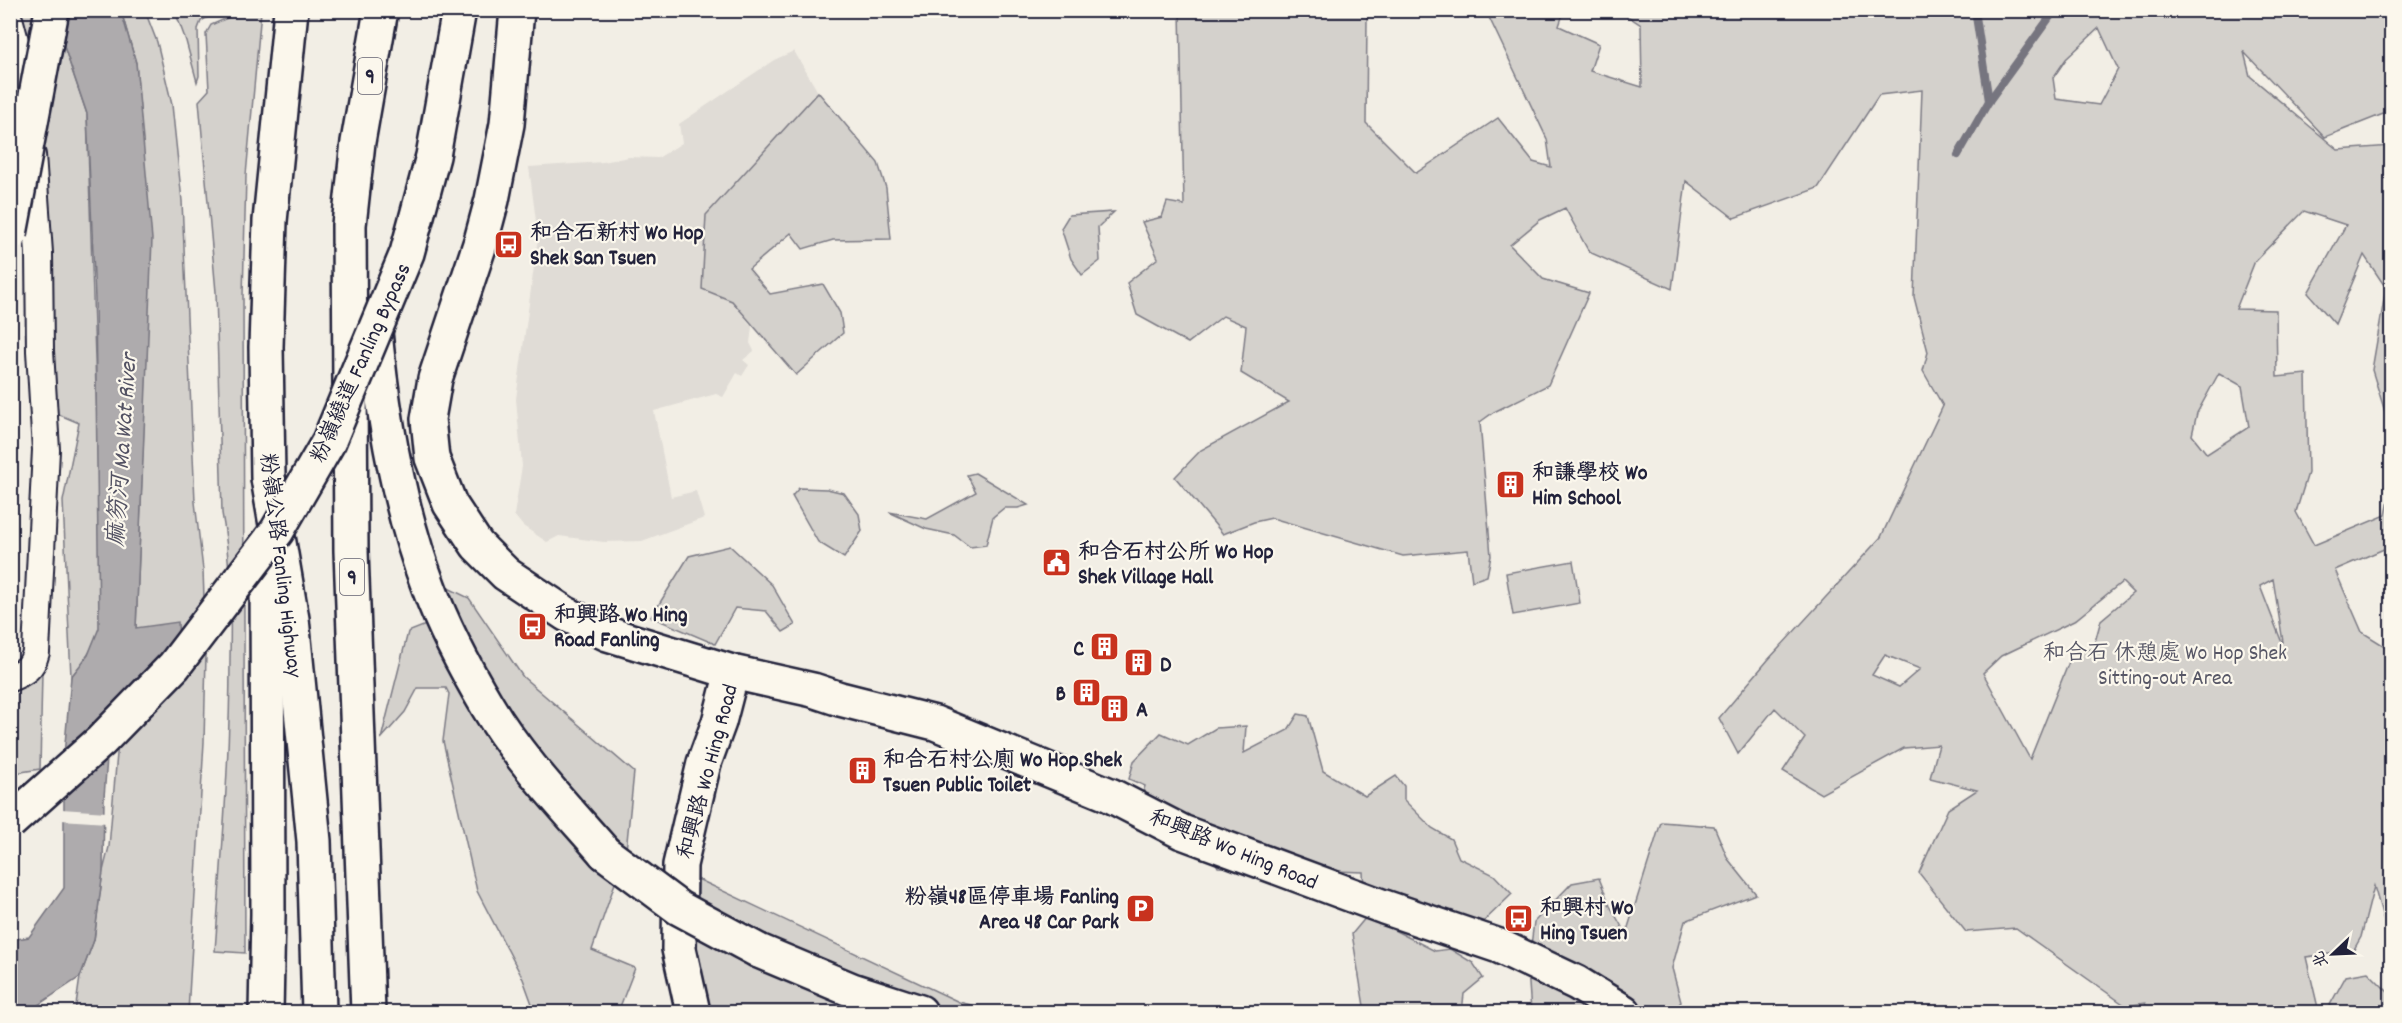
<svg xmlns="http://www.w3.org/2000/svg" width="2402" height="1023" viewBox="0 0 2402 1023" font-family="Dekko,'LXGW WenKai TC',sans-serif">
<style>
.built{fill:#e0dcd6}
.green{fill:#d4d1cc;stroke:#7b7a84;stroke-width:1.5;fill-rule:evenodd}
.water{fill:#aeabad;stroke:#76747f;stroke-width:1.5}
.pier{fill:#f2eee5}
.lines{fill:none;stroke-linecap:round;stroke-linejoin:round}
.stream{stroke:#76747f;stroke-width:8}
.minor-casing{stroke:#22223b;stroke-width:30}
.secondary-casing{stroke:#22223b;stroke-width:38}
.motorway-casing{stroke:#22223b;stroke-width:38}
.minor{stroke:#fbf7ec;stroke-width:26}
.secondary{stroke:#fbf7ec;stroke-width:33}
.motorway{stroke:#fbf7ec;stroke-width:33}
.motorway-bridge-casing{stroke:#22223b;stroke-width:38;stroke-linecap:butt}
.motorway-bridge{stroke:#fbf7ec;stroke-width:33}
.labels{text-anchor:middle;stroke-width:4.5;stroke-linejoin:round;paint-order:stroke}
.shield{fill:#fbf7ec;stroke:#636270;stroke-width:1.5}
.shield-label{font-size:21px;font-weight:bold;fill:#22223b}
.poi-label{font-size:22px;font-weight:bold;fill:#22223b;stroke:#fbf7ec;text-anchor:start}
.street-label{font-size:22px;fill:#22223b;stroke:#fbf7ec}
.park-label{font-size:22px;fill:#575766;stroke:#fbf7ec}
.water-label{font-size:24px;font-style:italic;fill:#535263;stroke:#fbf7ec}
</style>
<rect width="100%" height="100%" fill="#f2eee5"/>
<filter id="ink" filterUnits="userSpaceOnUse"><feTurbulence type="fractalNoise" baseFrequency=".0167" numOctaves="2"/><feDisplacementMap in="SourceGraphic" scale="12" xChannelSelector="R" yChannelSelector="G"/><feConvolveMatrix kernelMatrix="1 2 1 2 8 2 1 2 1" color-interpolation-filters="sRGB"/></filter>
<g filter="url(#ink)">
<polygon class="built" points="794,51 818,92 706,215 732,301 752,327 750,343 754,351 743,360 749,365 742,376 737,373 723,397 716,394 654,411 671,497 696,491 704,518 642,541 604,542 559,536 547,542 523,526 514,515 522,466 516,399 538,237 529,167 603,162 629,157 658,158 682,143 679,124 774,60"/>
<g class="green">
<path d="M 10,11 L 52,11 L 87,114 L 97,420 L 100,623 C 99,643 83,662 71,677 L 63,501 L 79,423 L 55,413 Z"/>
<polygon points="121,11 145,11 157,42 172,105 182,201 195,502 203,570 206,654 204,742 188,1012 75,1012 80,977 94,940 103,871 109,847 120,719 136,629 151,243 136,63"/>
<polygon points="175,11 218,11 201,21 198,29 199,76 197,82 186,41"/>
<path d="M 243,11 L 261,11 L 246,175 L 243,296 L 245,953 L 215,951 C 222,854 230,757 230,659 C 231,611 231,561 222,513 L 216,292 L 199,101 L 209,90 L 206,34 L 211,25 Z"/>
<path d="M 1180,11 L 1375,11 L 1367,17 L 1366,123 L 1416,173 L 1498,118 L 1533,162 L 1551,167 L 1547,139 L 1486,11 L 1564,11 L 1559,26 L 1599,44 L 1590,71 L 1642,87 L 1641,25 L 1620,11 L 2391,11 L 2391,111 L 2325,137 L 2244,52 L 2250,76 L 2338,150 L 2391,146 L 2391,431 L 2372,370 L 2386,288 L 2364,255 L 2335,324 L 2308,293 L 2346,225 L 2304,211 L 2255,261 L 2236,309 L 2276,310 L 2277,377 L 2306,374 L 2308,473 L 2296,512 L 2314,545 L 2386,515 L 2391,491 L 2391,546 L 2335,570 L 2362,632 L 2391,650 L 2391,945 L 2374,886 L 2361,937 L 2353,951 L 2306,957 L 2319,1012 L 2149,1012 L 2145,1003 L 2126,1006 L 2016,928 L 1966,932 L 1919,873 L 1948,809 L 1977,790 L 1930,778 L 1939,745 L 1904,748 L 1821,794 L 1783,771 L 1805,738 L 1775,708 L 1738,754 L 1737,752 L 1719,718 L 1768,660 L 1881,537 L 1943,406 L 1923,371 L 1928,352 L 1914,297 L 1922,90 L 1879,95 L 1818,188 L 1734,218 L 1686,181 L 1672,289 L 1589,252 L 1565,208 L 1540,220 L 1510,245 L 1543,279 L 1589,293 L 1548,385 L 1494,412 L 1480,422 L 1491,556 L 1487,576 L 1472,581 L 1468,550 L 1403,556 L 1272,518 L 1254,522 L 1223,534 L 1175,477 L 1201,450 L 1289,402 L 1241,373 L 1246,326 L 1223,316 L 1188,343 L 1137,315 L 1127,283 L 1158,258 L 1142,222 L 1162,217 L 1167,202 L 1184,205 ZM 2099,28 L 2118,69 L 2099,105 L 2056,99 L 2053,78 L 2066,59 ZM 2219,373 L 2242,386 L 2249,427 L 2207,454 L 2192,435 L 2197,413 ZM 2273,579 L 2283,642 L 2282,643 L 2260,586 ZM 2122,582 L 2133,593 L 2101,620 L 2093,649 L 2073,652 L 2030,759 L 1983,673 L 2001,656 L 2074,621 ZM 1885,655 L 1920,669 L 1899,687 L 1872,675 Z"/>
<polygon points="818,92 878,163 886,188 891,239 833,240 803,249 791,233 749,269 770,294 823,284 840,313 843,333 796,375 732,301 702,289 706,215"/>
<polygon points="1114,212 1098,227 1100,261 1082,275 1071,259 1061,228 1069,215"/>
<polygon points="975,473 1028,505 1018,508 1004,508 993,517 986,545 970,547 954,535 926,529 889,512 927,519 976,492 967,475"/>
<polygon points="799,488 827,489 844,493 859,514 862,531 844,558 818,542 792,496"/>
<polygon points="730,546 772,585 795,625 783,632 766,611 735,608 715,644 651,617 689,556"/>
<polygon points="1573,561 1580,603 1513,615 1506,573"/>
<polygon points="442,585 469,598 523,677 634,772 626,851 592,950 635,968 618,1012 621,1012 535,1012 523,979 477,891 443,741 449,694 446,688 418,688 405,712 381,739 408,632 426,625"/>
<polygon points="42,672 40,769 15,773 11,760 11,691 33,681"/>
<polygon points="1298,714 1308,716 1323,771 1365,796 1396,776 1404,786 1404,800 1432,828 1451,839 1459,858 1494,875 1512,894 1479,926 1364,888 1363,872 1218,867 1199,832 1134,822 1145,786 1129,779 1134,761 1161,733 1188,745 1216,728 1246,726 1244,753 1288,730"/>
<polygon points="1661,822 1714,826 1728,859 1756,894 1685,921 1672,968 1681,1002 1672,1012 1531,1012 1528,969 1534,922 1572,883 1599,878 1610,906 1626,934"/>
<polygon points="687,874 959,1002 999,1012 695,1012"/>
<polygon points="1385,911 1386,926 1435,951 1450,949 1473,963 1483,978 1464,994 1462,1012 1365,1012 1352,934 1367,916"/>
<polygon points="2368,972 2391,995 2391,1012 2336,1012 2330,1005 2346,976"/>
</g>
<polygon class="water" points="52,11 121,11 136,63 152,239 136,628 178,622 180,670 109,732 104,797 103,871 94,940 80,977 32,1009 11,1011 11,940 29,937 64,888 64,755 71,677 88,655 99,628 95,299 87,114"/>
<polygon class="pier" points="61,809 107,812 107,823 61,820"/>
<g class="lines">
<g class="stream">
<polyline points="1975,10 1989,101"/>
<polyline points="1958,155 1989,101 2055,10"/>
</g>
<defs>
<g id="minor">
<polyline points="10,22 18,52 27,113"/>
<path d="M 10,678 C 25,672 32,668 36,652 L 46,450 L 40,351 L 39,253 L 32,155"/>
</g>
<g id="secondary">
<polyline points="517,10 507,124 492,200 481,241 435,379 428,419 432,458 450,504 477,545 506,574 566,614 608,634 732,672 813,690 840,699 935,723 1110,795 1182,832 1384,907 1499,946 1577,983 1624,1012"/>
<polyline points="693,1012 679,949 680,865 704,763 719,722 732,672"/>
</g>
<g id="motorway">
<polyline points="291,10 270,221 266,347 268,478 292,619 314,841 319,1012"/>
<path d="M 374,321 C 382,411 397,504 429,588 C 444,629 466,670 488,707 C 518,758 566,808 605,853"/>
<polyline points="759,951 852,990 920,1012"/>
<polyline points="266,1012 268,914 267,561"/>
<polyline points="368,1012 351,551 349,225 358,142 381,10"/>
</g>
</defs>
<use href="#minor" class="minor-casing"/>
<use href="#secondary" class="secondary-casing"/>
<use href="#motorway" class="motorway-casing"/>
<use href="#minor" class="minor"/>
<use href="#secondary" class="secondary"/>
<use href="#motorway" class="motorway"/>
<defs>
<g id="motorway-bridge">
<polyline points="10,234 52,10"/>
<polyline points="10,822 101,741 174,666 277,531 329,441 407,253 433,156 459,10"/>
<polyline points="605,853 679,908 759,951"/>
</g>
</defs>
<use href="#motorway-bridge" class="motorway-bridge-casing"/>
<use href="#motorway-bridge" class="motorway-bridge"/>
</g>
</g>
<defs>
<symbol id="bus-square" viewBox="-11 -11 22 22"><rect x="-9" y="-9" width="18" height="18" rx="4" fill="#c8321e" stroke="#fbf7ec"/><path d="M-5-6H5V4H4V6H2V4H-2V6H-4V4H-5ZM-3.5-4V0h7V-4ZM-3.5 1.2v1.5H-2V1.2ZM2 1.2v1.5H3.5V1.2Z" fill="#fff"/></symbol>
<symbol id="building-square" viewBox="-11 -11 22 22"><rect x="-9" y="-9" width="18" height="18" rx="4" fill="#c8321e" stroke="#fbf7ec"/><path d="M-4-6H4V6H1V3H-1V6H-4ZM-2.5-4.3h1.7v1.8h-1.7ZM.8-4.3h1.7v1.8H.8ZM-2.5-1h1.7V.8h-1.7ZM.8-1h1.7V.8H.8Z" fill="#fff"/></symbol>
<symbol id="civic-square" viewBox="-11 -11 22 22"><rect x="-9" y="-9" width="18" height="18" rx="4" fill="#c8321e" stroke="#fbf7ec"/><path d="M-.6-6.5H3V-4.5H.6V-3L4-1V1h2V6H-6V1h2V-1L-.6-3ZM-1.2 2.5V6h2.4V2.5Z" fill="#fff"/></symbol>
<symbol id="parking-square" viewBox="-11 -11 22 22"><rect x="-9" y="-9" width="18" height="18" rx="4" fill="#c8321e" stroke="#fbf7ec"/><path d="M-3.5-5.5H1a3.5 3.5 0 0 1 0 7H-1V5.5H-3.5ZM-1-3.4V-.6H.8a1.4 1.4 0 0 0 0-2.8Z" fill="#fff"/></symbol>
</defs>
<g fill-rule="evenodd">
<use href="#bus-square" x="492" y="228" width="33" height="33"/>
<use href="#building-square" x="1494" y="468" width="33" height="33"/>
<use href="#civic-square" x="1040" y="546" width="33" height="33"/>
<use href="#bus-square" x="516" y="610" width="33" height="33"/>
<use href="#building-square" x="1088" y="630" width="33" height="33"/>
<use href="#building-square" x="1122" y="646" width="33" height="33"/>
<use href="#building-square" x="1070" y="676" width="33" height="33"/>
<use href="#building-square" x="1098" y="692" width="33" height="33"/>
<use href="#building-square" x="846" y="754" width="33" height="33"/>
<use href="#parking-square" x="1124" y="892" width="33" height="33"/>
<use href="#bus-square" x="1502" y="902" width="33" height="33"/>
</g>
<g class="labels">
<g class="shield">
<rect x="358" y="58" width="24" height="36" rx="4.5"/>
<rect x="340" y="559" width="24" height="36" rx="4.5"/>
</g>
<g class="shield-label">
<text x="370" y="83">9</text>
<text x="352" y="584">9</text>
</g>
<g class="poi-label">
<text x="530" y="239">和合石新村 Wo Hop<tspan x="530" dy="25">Shek San Tsuen</tspan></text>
<text x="1532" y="479">和謙學校 Wo<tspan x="1532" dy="25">Him School</tspan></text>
<text x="1078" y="558">和合石村公所 Wo Hop<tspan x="1078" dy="25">Shek Village Hall</tspan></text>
<text x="554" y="621">和興路 Wo Hing<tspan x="554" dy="25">Road Fanling</tspan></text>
<text x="1084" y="655" text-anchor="end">C</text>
<text x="1160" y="671">D</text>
<text x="1066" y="700" text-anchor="end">B</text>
<text x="1136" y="716">A</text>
<text x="883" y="766">和合石村公廁 Wo Hop Shek<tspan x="883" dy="25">Tsuen Public Toilet</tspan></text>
<text x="1119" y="903" text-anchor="end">粉嶺48區停車場 Fanling<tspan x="1119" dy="25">Area 48 Car Park</tspan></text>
<text x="1540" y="914">和興村 Wo<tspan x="1540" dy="25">Hing Tsuen</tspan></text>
</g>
<g class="street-label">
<text transform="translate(359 362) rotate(-66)" y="8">粉嶺繞道 Fanling Bypass</text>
<text transform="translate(283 565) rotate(83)" y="8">粉嶺公路 Fanling Highway</text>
<text transform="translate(706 771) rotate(-75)" y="8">和興路 Wo Hing Road</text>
<text transform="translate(1234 848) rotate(22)" y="8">和興路 Wo Hing Road</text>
</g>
<g class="park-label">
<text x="2165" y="659">和合石 休憩處 Wo Hop Shek<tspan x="2165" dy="25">Sitting-out Area</tspan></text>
</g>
<g class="water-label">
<text transform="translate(121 450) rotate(-86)" y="8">麻笏河 Ma Wat River</text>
</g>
</g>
<rect width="2402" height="1023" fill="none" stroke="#fbf7ec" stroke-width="36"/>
<rect x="18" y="18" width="2366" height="987" fill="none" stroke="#22223b" stroke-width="2" filter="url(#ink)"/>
<g transform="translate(2333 954) rotate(247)" stroke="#fbf7ec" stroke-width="4.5" paint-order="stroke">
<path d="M0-4.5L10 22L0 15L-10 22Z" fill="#22223b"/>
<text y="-9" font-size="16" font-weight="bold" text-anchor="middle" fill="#22223b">北</text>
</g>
</svg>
